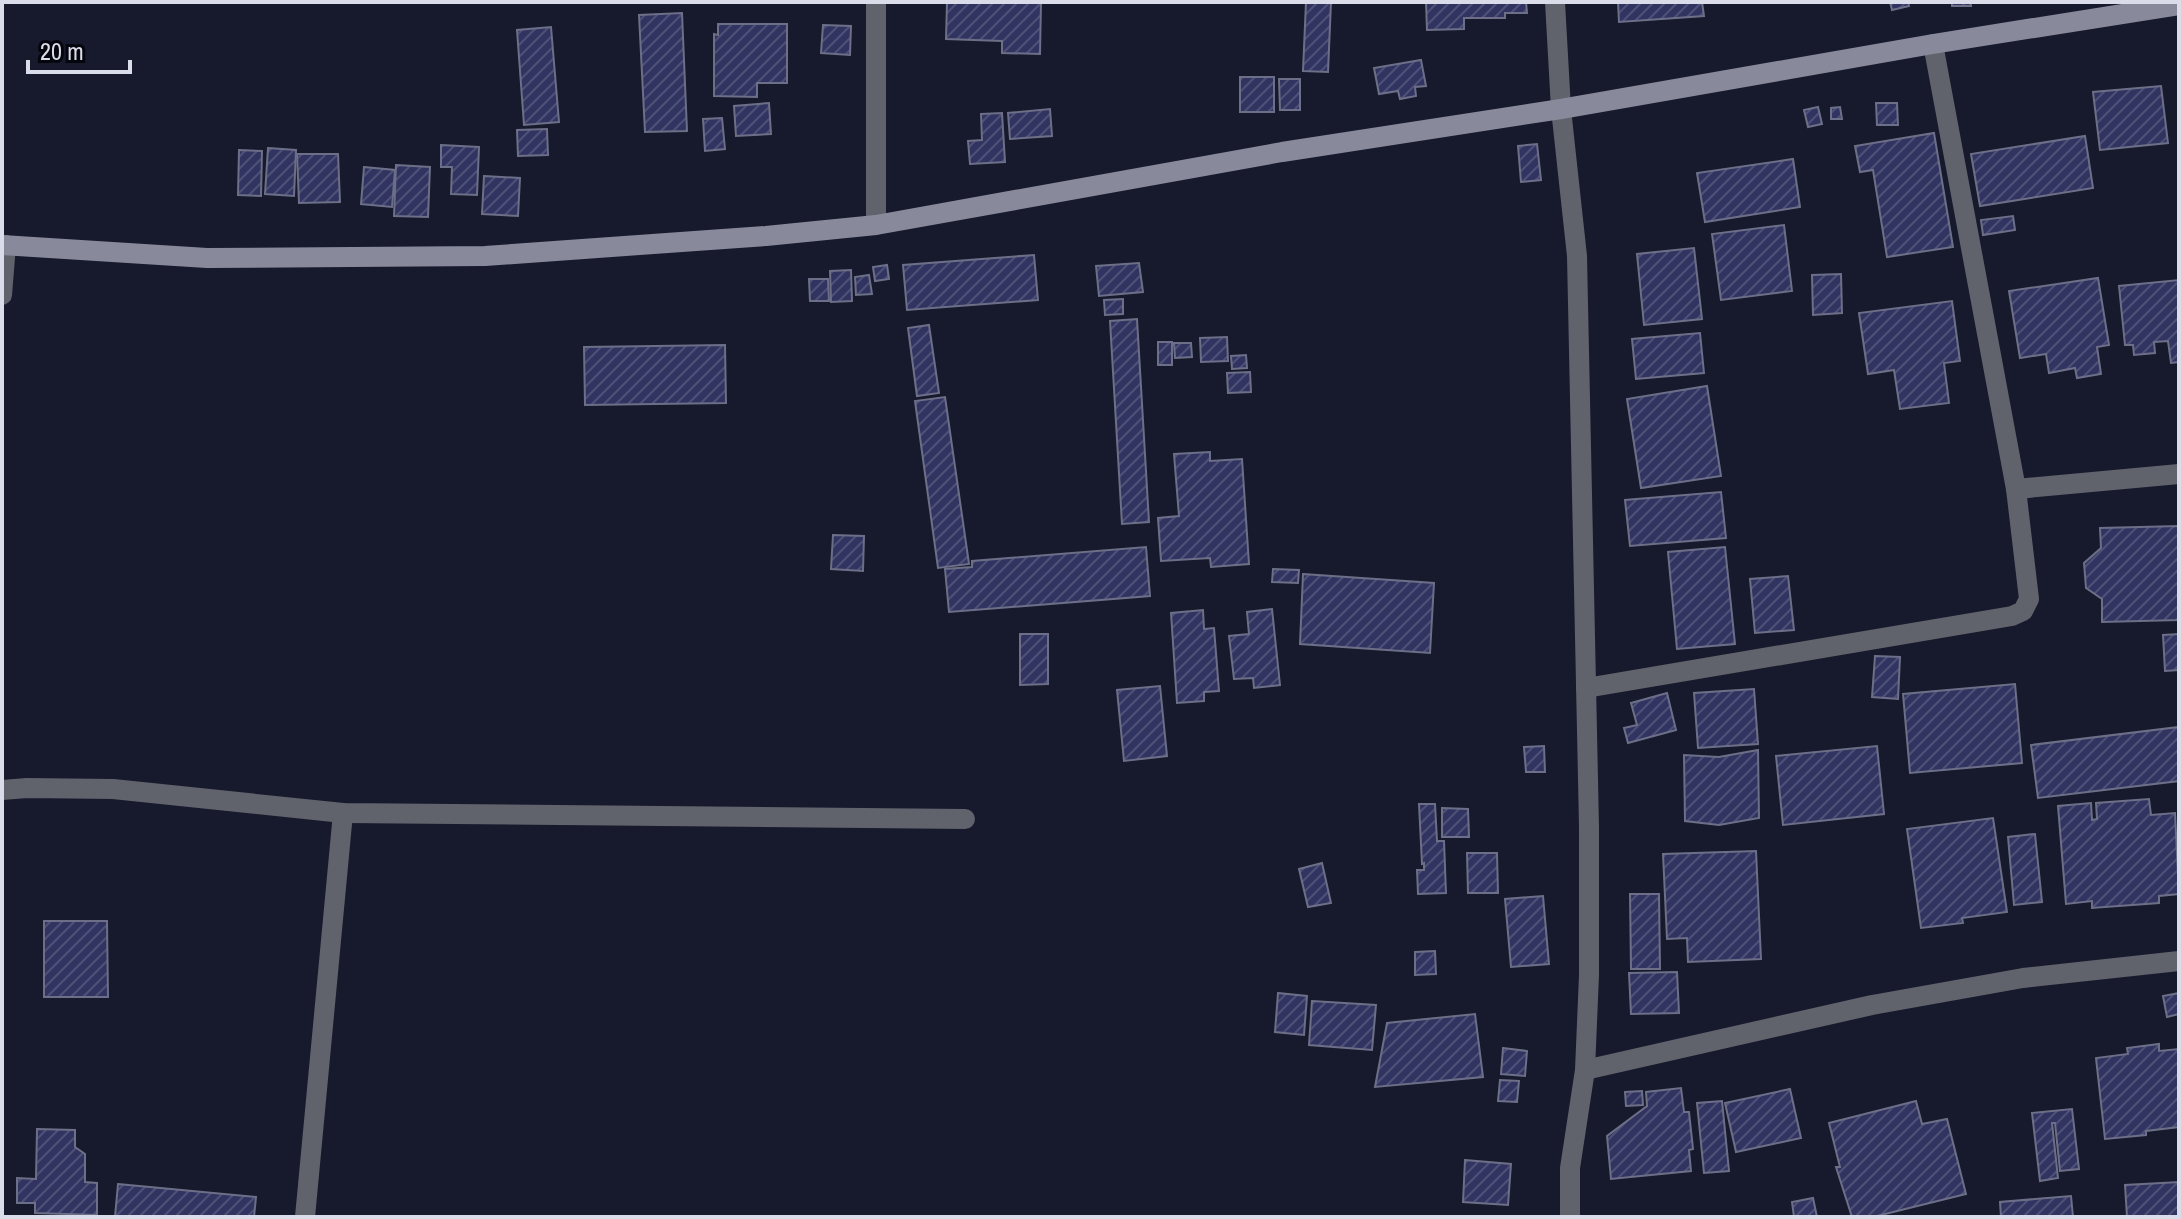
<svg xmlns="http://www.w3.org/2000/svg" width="2181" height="1219" viewBox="0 0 2181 1219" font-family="'Archivo Narrow',sans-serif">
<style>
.building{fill:url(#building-hatch);stroke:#6c6f87;stroke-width:2}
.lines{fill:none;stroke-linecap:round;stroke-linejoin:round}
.street{stroke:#60626c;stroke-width:20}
.secondary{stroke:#888a9b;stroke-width:20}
</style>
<defs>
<pattern id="building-hatch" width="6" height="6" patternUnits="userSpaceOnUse" patternTransform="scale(2)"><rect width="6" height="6" fill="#313460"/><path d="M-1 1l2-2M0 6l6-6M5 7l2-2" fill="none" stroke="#4e5177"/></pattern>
</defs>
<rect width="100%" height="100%" fill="#17192c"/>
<g class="building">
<polygon points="947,2 1041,2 1040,54 1002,53 1002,41 946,39"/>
<polygon points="1306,2 1331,2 1328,72 1303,71"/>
<polygon points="1426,2 1526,2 1527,13 1505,13 1505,18 1464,18 1464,29 1427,30"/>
<polygon points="1618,2 1702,2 1704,16 1619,22"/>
<polygon points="1890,2 1908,2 1909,6 1892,10"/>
<polygon points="1952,2 1970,2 1971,6 1952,6"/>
<polygon points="682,13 687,131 645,132 639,15"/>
<polygon points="718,24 787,24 787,83 757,83 757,97 714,96 714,34 718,35"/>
<polygon points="823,25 851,26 850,55 821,53"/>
<polygon points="551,27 559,122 524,125 517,30"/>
<polygon points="1421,60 1426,86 1415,87 1416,96 1400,99 1398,91 1379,94 1374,68"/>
<rect x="1240" y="77" width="34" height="35"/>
<polygon points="1279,79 1300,79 1300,110 1280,110"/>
<polygon points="2161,86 2168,143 2100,150 2093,92"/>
<polygon points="769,103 771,134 736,136 734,106"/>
<polygon points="1876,103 1897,103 1898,125 1877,125"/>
<polygon points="1818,107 1822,124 1808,127 1804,110"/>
<polygon points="1840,107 1842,119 1831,119 1831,108"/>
<polygon points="1050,109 1052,136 1010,139 1008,113"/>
<polygon points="1002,113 1005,162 970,164 968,141 982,140 981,114"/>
<polygon points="722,118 725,149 705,151 703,119"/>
<polygon points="547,129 548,155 518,156 517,130"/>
<polygon points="1934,133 1953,247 1887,257 1873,170 1860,172 1855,146"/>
<polygon points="2085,136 2093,188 1980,206 1971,154"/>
<polygon points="1537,144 1541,180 1521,182 1518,146"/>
<polygon points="441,145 479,147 477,195 451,194 452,167 441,167"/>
<polygon points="268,148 296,150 294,196 265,194"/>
<polygon points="239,150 262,151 261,196 238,195"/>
<polygon points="297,154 338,154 340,202 299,203"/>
<polygon points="1793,159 1800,207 1705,222 1697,173"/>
<polygon points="396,165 430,167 428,217 394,216"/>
<polygon points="364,167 395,170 392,207 361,204"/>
<polygon points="484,176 520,178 518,216 482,214"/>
<polygon points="2013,216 2015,230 1983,235 1981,220"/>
<polygon points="1784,225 1792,291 1721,300 1712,234"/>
<polygon points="1694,248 1702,319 1644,325 1637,254"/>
<polygon points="1034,255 1038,300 907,310 903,265"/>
<polygon points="1139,263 1143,292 1099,296 1096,266"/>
<polygon points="887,265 889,279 875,281 873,267"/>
<polygon points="851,270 852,301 831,302 830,271"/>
<polygon points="1841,274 1842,313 1813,315 1812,275"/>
<polygon points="869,275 872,294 856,295 855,277"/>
<polygon points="2098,278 2109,345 2097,347 2101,374 2077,378 2075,368 2049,373 2046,354 2020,358 2009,291"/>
<polygon points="809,279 828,279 829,301 810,301"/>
<polygon points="2179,280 2179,362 2171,363 2168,341 2154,342 2155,353 2134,355 2133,345 2125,345 2119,286"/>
<polygon points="1123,299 1123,314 1105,315 1104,300"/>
<polygon points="1952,301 1960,361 1944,363 1949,403 1900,409 1894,370 1868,374 1859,313"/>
<polygon points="1137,319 1149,522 1122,524 1110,321"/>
<polygon points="929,325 939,393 917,396 908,328"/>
<polygon points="1700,333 1704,373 1636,379 1632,339"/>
<polygon points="1227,337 1228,361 1201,362 1200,338"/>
<rect x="1158" y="342" width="14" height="23"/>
<polygon points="1174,343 1191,343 1192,357 1175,358"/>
<polygon points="725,345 726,403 585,405 584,347"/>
<polygon points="1246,355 1247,368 1232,369 1231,356"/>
<polygon points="1250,372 1251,392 1228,393 1227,373"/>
<polygon points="1707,386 1721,476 1641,488 1627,399"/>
<polygon points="945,397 969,564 938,568 915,401"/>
<polygon points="1210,452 1210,461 1242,459 1249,564 1211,567 1210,558 1161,561 1158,518 1179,516 1174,454"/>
<polygon points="1721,492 1726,538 1630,546 1625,500"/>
<polygon points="2179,526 2179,620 2102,622 2102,599 2086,588 2084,563 2101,548 2100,528"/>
<polygon points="833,535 864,536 863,571 831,569"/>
<polygon points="1146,547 1150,596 949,612 945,569 972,567 972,561"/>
<polygon points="1725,547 1735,644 1677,649 1668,552"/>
<polygon points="1273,569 1299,570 1298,583 1272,582"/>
<polygon points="1303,574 1434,583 1430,653 1300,644"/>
<polygon points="1788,576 1794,630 1755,633 1750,579"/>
<polygon points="1272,609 1280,685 1254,688 1253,678 1234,679 1229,636 1249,634 1247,612"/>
<polygon points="1203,610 1204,629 1214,628 1219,691 1204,692 1204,701 1177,703 1171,613"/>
<polygon points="1020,634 1048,634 1048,684 1020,685"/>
<polygon points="2179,634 2179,670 2165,671 2163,635"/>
<polygon points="1875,656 1900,657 1898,699 1872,697"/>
<polygon points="2015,684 2022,763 1910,773 1903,694"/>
<polygon points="1160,686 1167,756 1124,761 1117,690"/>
<polygon points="1754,689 1758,744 1698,748 1694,693"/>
<polygon points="1667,693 1676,730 1628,743 1624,728 1637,725 1631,703"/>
<polygon points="2179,727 2179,781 2038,798 2031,745"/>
<polygon points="1544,746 1545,772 1526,772 1524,747"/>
<polygon points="1877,746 1884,814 1783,825 1776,756"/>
<polygon points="1758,750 1759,818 1719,825 1685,821 1684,755 1719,757"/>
<polygon points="2149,799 2151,815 2175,813 2179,894 2159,896 2159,903 2092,908 2092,901 2066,904 2058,806 2091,803 2092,820 2097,819 2096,803"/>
<polygon points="1419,804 1435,804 1437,841 1444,841 1446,893 1418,894 1417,870 1424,870 1424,863 1422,864"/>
<polygon points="1442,808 1468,809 1469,837 1442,837"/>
<polygon points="1993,818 2007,912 1962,918 1963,923 1921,928 1907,829"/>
<polygon points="2035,834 2042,902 2014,905 2008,837"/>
<polygon points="1756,851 1761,959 1688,962 1687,938 1667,939 1663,854"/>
<polygon points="1467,853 1497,853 1498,893 1468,893"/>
<polygon points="1322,863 1331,903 1308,907 1299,869"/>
<polygon points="1630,894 1659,894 1660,969 1631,969"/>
<polygon points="1543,896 1549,964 1511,967 1505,899"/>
<polygon points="44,921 107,921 108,997 44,997"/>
<polygon points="1435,951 1436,974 1415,975 1415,952"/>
<polygon points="1677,972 1679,1013 1631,1014 1629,973"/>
<polygon points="1278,993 1307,996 1304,1035 1275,1032"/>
<polygon points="2179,993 2179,1014 2167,1017 2163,996"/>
<polygon points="1312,1001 1376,1005 1372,1050 1309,1045"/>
<polygon points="1475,1014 1483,1077 1375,1087 1387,1023"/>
<polygon points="2159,1044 2159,1051 2179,1049 2179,1127 2146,1131 2146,1135 2105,1139 2096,1058 2128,1054 2127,1048"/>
<polygon points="1503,1048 1527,1051 1525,1076 1501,1074"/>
<polygon points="1500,1080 1519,1081 1517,1102 1498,1101"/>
<polygon points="1681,1088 1684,1112 1689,1112 1693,1149 1689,1150 1691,1171 1611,1179 1607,1136 1647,1106 1646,1092"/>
<polygon points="1790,1089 1801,1138 1736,1152 1725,1103"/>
<polygon points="1642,1091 1643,1105 1626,1106 1625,1092"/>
<polygon points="1722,1101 1729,1171 1704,1173 1697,1103"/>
<polygon points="1916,1101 1922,1124 1947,1119 1966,1194 1873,1217 1852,1217 1836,1167 1840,1167 1829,1123"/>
<polygon points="2072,1109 2079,1169 2060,1171 2055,1123 2052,1123 2058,1178 2040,1181 2032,1113"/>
<polygon points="37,1129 75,1130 75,1147 85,1154 85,1182 97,1183 97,1215 35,1213 35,1203 17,1203 17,1178 36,1179"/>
<polygon points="1465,1160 1511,1164 1508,1205 1463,1202"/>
<polygon points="2179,1182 2179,1217 2127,1217 2125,1185"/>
<polygon points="118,1184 256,1197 254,1217 115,1217"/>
<polygon points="2071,1196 2073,1217 2001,1217 2000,1202"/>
<polygon points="1813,1198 1817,1217 1794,1217 1792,1202"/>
</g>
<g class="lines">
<g class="street">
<polyline points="876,2 876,225"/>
<polyline points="1555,2 1561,109 1577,256 1589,827 1589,975 1585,1070 1570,1168 1570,1217"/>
<polyline points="2,295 6,245"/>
<polyline points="2016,489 2179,474"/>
<polyline points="1586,688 2012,616 2023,611 2029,599 2016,489 1933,44"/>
<polyline points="2,790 27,788 113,789 343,813 965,819"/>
<polyline points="1585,1070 1872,1005 2023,978 2179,961"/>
<polyline points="305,1217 343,813"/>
</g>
<polyline class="secondary" points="2,245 207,258 485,256 766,236 876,225 1282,152 1561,109 1933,44 2179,5"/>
</g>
<rect width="2181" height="1219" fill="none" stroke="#dadce9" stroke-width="8"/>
<path d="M28 60v12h102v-12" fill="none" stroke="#dadce9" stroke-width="4"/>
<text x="40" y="60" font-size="24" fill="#dadce9" stroke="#05060d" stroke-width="6" paint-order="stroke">20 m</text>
</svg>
